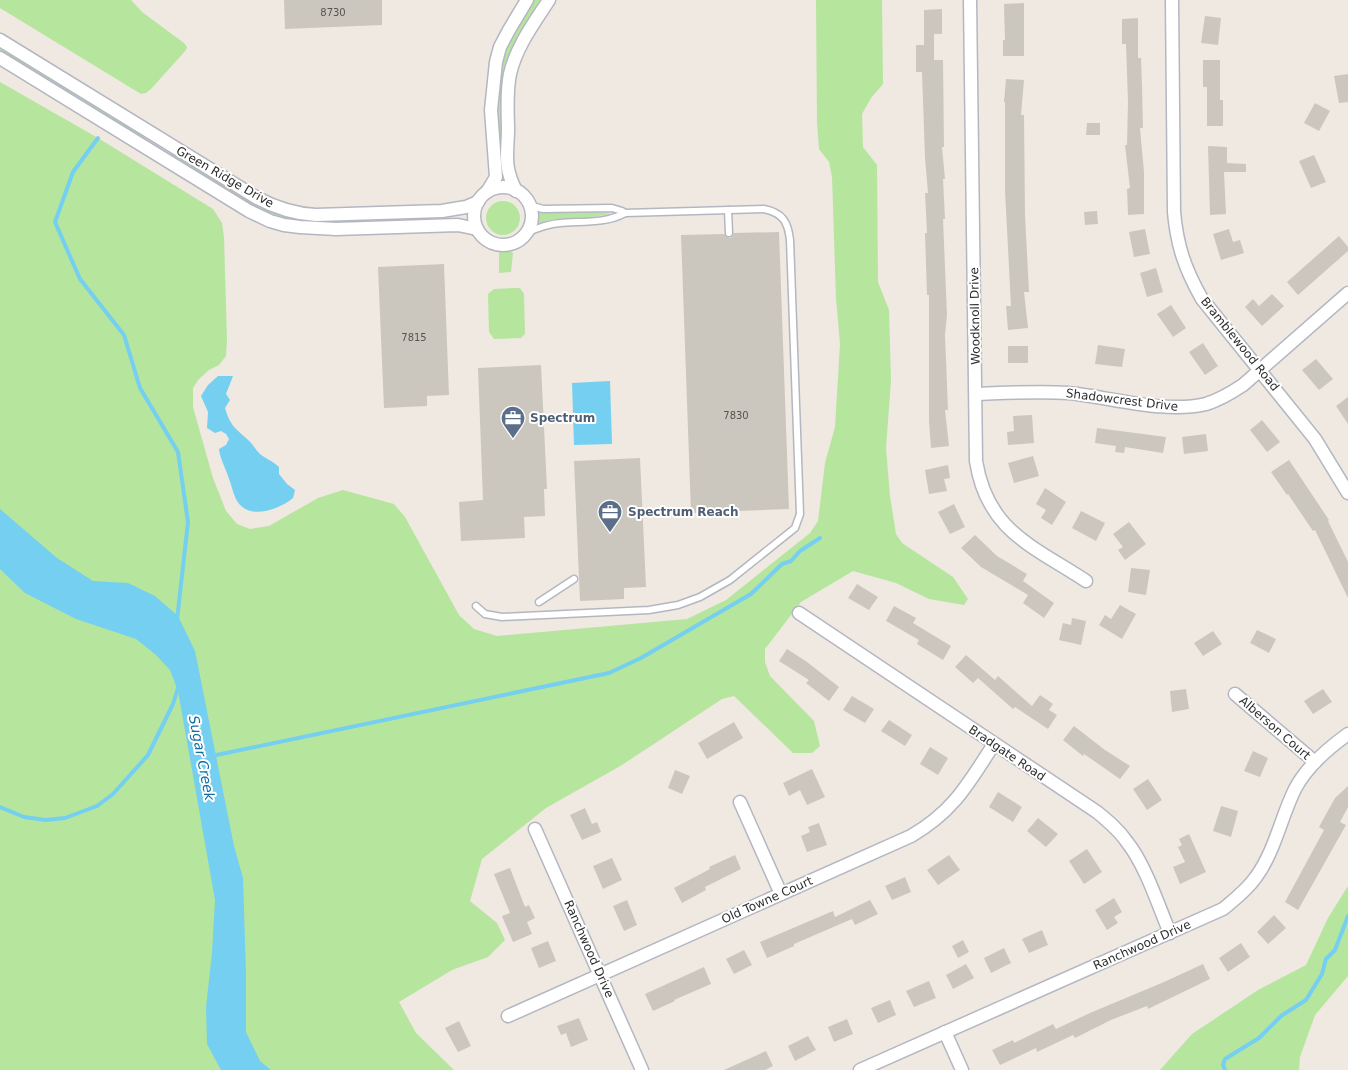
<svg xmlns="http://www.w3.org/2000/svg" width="1348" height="1070" viewBox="0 0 1348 1070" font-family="'DejaVu Sans',sans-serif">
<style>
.green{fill:#b6e59e}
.water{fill:#75cff0}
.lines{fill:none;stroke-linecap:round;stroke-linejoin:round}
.stream{stroke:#75cff0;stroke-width:4}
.building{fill:#cbc7bf}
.service-casing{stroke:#b4b7c1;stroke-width:9}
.minor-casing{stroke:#b4b7c1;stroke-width:15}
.service{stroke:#fff;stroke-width:6}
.minor{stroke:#fff;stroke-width:12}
.labels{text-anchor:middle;stroke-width:4;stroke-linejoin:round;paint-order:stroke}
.number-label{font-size:10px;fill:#555452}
.street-label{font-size:12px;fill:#2e2e2e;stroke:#fff}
.service-label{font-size:12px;font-weight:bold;fill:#4e5e75;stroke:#fff;text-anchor:start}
.water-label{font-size:14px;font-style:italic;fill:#0d6fa3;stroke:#fff}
</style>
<rect width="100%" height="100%" fill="#efe9e1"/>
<g class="green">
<polygon points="0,0 131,0 142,12 184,43 187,47 186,50 151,89 146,93 141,94 0,8"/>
<path d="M 534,0 L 540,0 L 519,34 L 507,65 L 502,164 C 496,126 493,84 508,47 C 514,30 524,15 534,0 Z"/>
<polygon points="816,0 882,0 883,84 871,98 862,114 863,147 877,165 878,282 889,310 891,380 886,448 890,496 896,534 902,543 953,577 968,599 964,605 929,599 896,583 853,571 801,602 765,649 765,662 770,676 814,721 820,746 812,753 793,753 734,696 722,699 622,765 546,808 482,859 470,901 497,923 505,940 488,957 452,970 399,1002 416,1033 454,1070 0,1070 0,82 98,138 213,209 222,223 224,237 227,340 226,356 219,365 209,370 198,380 193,388 193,407 213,478 226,511 237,524 250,529 269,526 318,498 343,490 394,504 405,517 459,615 474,629 497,636 687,619 726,600 810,533 818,521 825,463 835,427 840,344 836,298 832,177 829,162 819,149 817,122"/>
<polygon points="0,45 147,136 147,138 144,141 0,53"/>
<polygon points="172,152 289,217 287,221 255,209 170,155"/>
<circle cx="503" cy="218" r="17"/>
<path d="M 538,212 C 562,215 586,210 611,214 L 591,217 L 554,219 L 538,223 Z"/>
<polygon points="510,251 513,253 511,272 499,273 499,252"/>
<polygon points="516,288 520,288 524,294 525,334 521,338 494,339 489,332 488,294 494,289"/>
<polygon points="1348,886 1348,976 1315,1015 1300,1057 1299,1070 1160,1070 1192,1034 1258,990 1306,965 1328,918"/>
</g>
<g class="water">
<path d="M 218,376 L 233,376 L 226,394 L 230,400 L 225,408 C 230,425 234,427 247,439 C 252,443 255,449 260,454 C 266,459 273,461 279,467 L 279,474 L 287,484 L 295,490 L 293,498 C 280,509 249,521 237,501 C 233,494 232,486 229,479 C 226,469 220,459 219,449 L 226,445 L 229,439 L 226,434 L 221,431 L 215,433 L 207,428 L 208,412 L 201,396 L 208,385 Z"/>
<polygon points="610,381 612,444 574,445 572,383"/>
<polygon points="0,509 57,558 93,581 128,583 155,596 178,616 195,651 234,846 243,878 246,974 246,1032 260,1061 271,1070 221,1070 207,1044 206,1007 212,953 215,900 178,691 170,670 156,655 136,639 76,619 25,593 0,569"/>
</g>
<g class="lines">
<g class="stream">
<polyline points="98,138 73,172 55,222 80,279 124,335 140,388 178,452 188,522 177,620"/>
<polyline points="212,756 609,673 641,658 751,594 782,564 791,561 800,551 820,538"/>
<polyline points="0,807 24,817 46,820 65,818 97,806 113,794 148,755 173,704 178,688"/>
<polyline points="1225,1070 1223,1065 1225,1059 1259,1038 1281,1016 1306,1000 1322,974 1326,959 1335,950 1348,916"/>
</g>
</g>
<g class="building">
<polygon points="284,0 382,0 382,25 285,29"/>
<polygon points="1024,3 1024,56 1003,56 1003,40 1005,40 1004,4"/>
<polygon points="942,9 942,34 934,34 934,60 943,60 944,147 942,147 945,179 943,179 945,219 943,219 947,315 945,335 948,410 945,410 949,446 931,448 929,421 929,295 927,295 925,233 927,233 925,193 928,193 925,158 922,72 916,72 916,45 924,45 924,10"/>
<polygon points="1205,16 1221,18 1218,45 1201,43"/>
<polygon points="1138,18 1138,58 1141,58 1142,86 1143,128 1140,128 1144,172 1144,214 1128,215 1127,189 1130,188 1125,145 1127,145 1128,102 1126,44 1122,44 1122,19"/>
<polygon points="1203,60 1220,60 1220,100 1223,100 1223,126 1207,126 1207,87 1203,87"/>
<polygon points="1348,74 1348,102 1339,103 1334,76"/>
<polygon points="1006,79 1024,80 1021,115 1024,115 1025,215 1029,292 1024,292 1028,328 1008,330 1006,306 1011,306 1005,191 1005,102 1004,102"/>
<polygon points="1315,103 1330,111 1319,131 1304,123"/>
<polygon points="1087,123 1100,123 1100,135 1086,135"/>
<polygon points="1208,146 1227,147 1227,163 1246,164 1246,172 1224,172 1226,214 1210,215"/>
<polygon points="1314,155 1326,182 1311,188 1299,161"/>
<polygon points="1097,211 1098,224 1085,225 1084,212"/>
<polygon points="1145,229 1150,254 1134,257 1129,232"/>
<polygon points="1229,229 1233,242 1240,240 1244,253 1221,260 1213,234"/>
<polygon points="779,232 789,509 691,513 681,235 724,234 729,238 732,237 734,233"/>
<polygon points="1339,236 1348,247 1348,251 1298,295 1287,282"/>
<polygon points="444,264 449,395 427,396 427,406 384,408 378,267"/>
<polygon points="1156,268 1163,292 1147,297 1140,273"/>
<polygon points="1272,294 1284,306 1262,326 1245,307 1253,299 1259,306"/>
<polygon points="1171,305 1186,328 1173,337 1157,314"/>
<polygon points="1203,343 1218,366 1205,375 1189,352"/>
<polygon points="1098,345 1125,349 1122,367 1095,364"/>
<rect x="1008" y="346" width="20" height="17"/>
<polygon points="1316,359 1333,379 1319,390 1302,370"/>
<polygon points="541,365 547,489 544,489 545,516 524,517 525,538 461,541 459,502 483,500 478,368"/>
<polygon points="1348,397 1348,424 1336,406"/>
<polygon points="1032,415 1034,443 1008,445 1007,432 1014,431 1013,416"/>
<polygon points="1262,420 1280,442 1267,452 1250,430"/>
<polygon points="1097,428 1166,437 1163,453 1125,447 1124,453 1115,452 1116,446 1095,443"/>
<polygon points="1206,434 1208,451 1184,454 1182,437"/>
<polygon points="1033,456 1039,476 1014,483 1008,463"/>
<polygon points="640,458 646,587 624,588 624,599 580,601 574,461"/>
<polygon points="1289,460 1329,520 1328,521 1348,562 1348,598 1315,530 1313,531 1288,494 1287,495 1271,472"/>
<polygon points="948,465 950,478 944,479 947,491 929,494 925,470"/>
<polygon points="1045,488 1066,502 1052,525 1041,518 1046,510 1036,504"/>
<polygon points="954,504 965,527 950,534 938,512"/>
<polygon points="1081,511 1105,523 1096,541 1072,528"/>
<polygon points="1129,522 1146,544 1125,560 1118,550 1123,547 1113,534"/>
<polygon points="975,535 997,556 1027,574 1023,581 1054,603 1044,618 1023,603 1028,595 981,567 961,548"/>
<polygon points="1131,568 1150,570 1146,595 1128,592"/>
<polygon points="857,584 878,597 869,610 848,598"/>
<polygon points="1120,605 1136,614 1122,639 1099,625 1105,615 1111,619"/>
<polygon points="894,606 916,618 913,623 951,646 943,660 917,644 919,640 886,621"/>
<polygon points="1072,618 1086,621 1081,645 1059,640 1063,623 1071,625"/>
<polygon points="1257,630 1276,639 1269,653 1250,643"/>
<polygon points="1213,631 1222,644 1203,656 1194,643"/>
<polygon points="787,649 807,662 839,687 829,701 806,683 809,680 779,661"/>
<polygon points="966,655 995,680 998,676 1032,706 1040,695 1053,704 1049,710 1057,715 1048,729 1015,707 1013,709 978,678 973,683 955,667"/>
<polygon points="1186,689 1189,709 1172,712 1170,691"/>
<polygon points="1323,689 1332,702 1313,714 1304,701"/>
<polygon points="852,696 874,709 865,723 843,710"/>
<polygon points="889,720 912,735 905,746 881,731"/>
<polygon points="734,722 743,738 707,759 698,743"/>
<polygon points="1074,726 1105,750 1130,766 1120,779 1084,754 1083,756 1063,740"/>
<polygon points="930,747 948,758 938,775 920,764"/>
<polygon points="1253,751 1268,758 1260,777 1244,771"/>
<polygon points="812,769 825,797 807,805 800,790 789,796 783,783"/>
<polygon points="675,770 690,776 682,794 668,788"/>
<polygon points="1148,779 1162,800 1147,810 1133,789"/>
<polygon points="1348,786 1348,807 1340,822 1346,825 1298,910 1285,902 1324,830 1319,827 1335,798"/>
<polygon points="998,792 1022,807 1013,822 989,807"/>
<polygon points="1221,806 1238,811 1231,837 1213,831"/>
<polygon points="585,808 592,824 597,822 601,832 582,840 570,815"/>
<polygon points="1038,818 1058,834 1046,847 1027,831"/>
<polygon points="819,823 827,845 807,852 801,836 810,832 808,827"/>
<polygon points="1189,834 1206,872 1180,884 1173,867 1185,862 1178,847 1182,845 1179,839"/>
<polygon points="1087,849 1102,872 1084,884 1069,861"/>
<polygon points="735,855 741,869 705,887 706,890 682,903 674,888 710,869 709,867"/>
<polygon points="949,855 960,870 938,885 927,870"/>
<polygon points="612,858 622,880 603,889 593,866"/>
<polygon points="510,868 525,907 529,905 535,918 527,922 532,934 513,942 502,916 510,913 494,874"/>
<polygon points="905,877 911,892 892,900 885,886"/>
<polygon points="1114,898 1122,912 1114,917 1118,923 1107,930 1095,910"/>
<polygon points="627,900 637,925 624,931 613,906"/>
<polygon points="870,900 878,914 855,925 852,919 794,944 794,946 767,958 760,942 833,911 835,917"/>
<polygon points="1274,915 1286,928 1268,944 1257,932"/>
<polygon points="1042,930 1048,945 1029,953 1022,939"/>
<polygon points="963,940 969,952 958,958 952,946"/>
<polygon points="548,941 556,961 539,968 531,948"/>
<polygon points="1241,943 1250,957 1228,972 1219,958"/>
<polygon points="1004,948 1011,963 991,973 984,958"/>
<polygon points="744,950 752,965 734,974 726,959"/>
<polygon points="966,964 974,978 953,989 946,975"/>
<polygon points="1203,964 1210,979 1148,1009 1147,1006 1111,1020 1075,1038 1073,1035 1037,1052 1036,1048 1000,1065 992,1050 1013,1040 1014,1043 1053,1024 1056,1029 1090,1013 1164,982"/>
<polygon points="704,967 711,984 674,1000 675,1001 653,1011 645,994"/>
<polygon points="929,981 936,998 914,1007 906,991"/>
<polygon points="890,1000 896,1015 878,1023 871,1008"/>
<polygon points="579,1018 588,1040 571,1047 566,1033 561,1035 557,1026"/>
<polygon points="847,1019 853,1034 834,1042 828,1027"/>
<polygon points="459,1021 471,1046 458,1052 445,1028"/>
<polygon points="808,1036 816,1050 795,1061 788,1046"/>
<polygon points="766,1051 773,1066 765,1070 724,1070"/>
</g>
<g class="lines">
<defs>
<g id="service">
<polyline points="529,205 543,209 612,208 622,211 625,213"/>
<polyline points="728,210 729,233"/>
<polyline points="539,602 574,579"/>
<path d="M 476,606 L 485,614 L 502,617 L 649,610 L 678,605 L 700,597 L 730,580 L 795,528 L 800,514 L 790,240 C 788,222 783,213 764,209 L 625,213 C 605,224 581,221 560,223 C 548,224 537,228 526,233"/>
</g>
<g id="minor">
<path d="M 970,0 L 976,461 C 987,531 1033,546 1086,581"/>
<path d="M 1172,0 L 1174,212 C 1177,246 1185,269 1202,299 L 1315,439 L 1348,493"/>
<path d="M 0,40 L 257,198 C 276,208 294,214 316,215 L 442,211 L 466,207 L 478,202"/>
<polyline points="0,58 249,211 270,221 284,225 300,227 336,229 458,225 477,229"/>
<circle cx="503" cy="216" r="29"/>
<path d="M 516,191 C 504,167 507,157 508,132 C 508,113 506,93 510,74 C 516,47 534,23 549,0"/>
<polyline points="487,192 496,177 491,110 496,62 500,47 509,30 527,0"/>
<path d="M 976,394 C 1006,393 1038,391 1068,393 C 1111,397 1164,414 1206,404 C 1219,400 1231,393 1243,385 L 1348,293"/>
<path d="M 799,613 L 1097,812 C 1108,821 1119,830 1127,842 C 1146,866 1158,905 1170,933"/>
<polyline points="1235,694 1315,762"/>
<polyline points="740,802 781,894"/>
<polyline points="535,829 642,1070"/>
<path d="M 508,1016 L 911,836 C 954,811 968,784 994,744"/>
<polyline points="945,1032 962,1070"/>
<path d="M 860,1070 L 1223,909 C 1235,899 1247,890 1256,877 C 1275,851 1281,817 1295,789 C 1307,766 1327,749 1348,734"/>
</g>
</defs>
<use href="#service" class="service-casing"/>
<use href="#minor" class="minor-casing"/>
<use href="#service" class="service"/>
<use href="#minor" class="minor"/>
</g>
<defs>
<symbol id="office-pin" viewBox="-11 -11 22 30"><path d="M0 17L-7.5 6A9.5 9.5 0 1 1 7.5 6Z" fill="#5c6f8a" stroke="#fff"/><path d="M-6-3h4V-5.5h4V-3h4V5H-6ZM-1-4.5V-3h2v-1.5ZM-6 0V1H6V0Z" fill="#fff"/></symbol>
</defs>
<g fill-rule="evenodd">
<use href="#office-pin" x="499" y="404" width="28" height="38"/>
<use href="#office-pin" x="596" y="498" width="28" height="38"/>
</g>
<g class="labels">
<g class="number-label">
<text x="333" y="16">8730</text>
<text x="414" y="341">7815</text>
<text x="736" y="419">7830</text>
</g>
<g class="street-label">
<text transform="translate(225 177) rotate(30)" y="4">Green Ridge Drive</text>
<text transform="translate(975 316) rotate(-91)" y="4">Woodknoll Drive</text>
<text transform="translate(1240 344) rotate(51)" y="4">Bramblewood Road</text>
<text transform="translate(1122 400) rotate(7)" y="4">Shadowcrest Drive</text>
<text transform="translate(1275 728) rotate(41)" y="4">Alberson Court</text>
<text transform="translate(1007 753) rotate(34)" y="4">Bradgate Road</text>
<text transform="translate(767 900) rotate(-24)" y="4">Old Towne Court</text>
<text transform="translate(1142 945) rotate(-24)" y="4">Ranchwood Drive</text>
<text transform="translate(589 949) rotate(66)" y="4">Ranchwood Drive</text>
</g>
<g class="service-label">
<text x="530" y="422">Spectrum</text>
<text x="628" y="516">Spectrum Reach</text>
</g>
<g class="water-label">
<text transform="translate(202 758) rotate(79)" y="5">Sugar Creek</text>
</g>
</g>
</svg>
